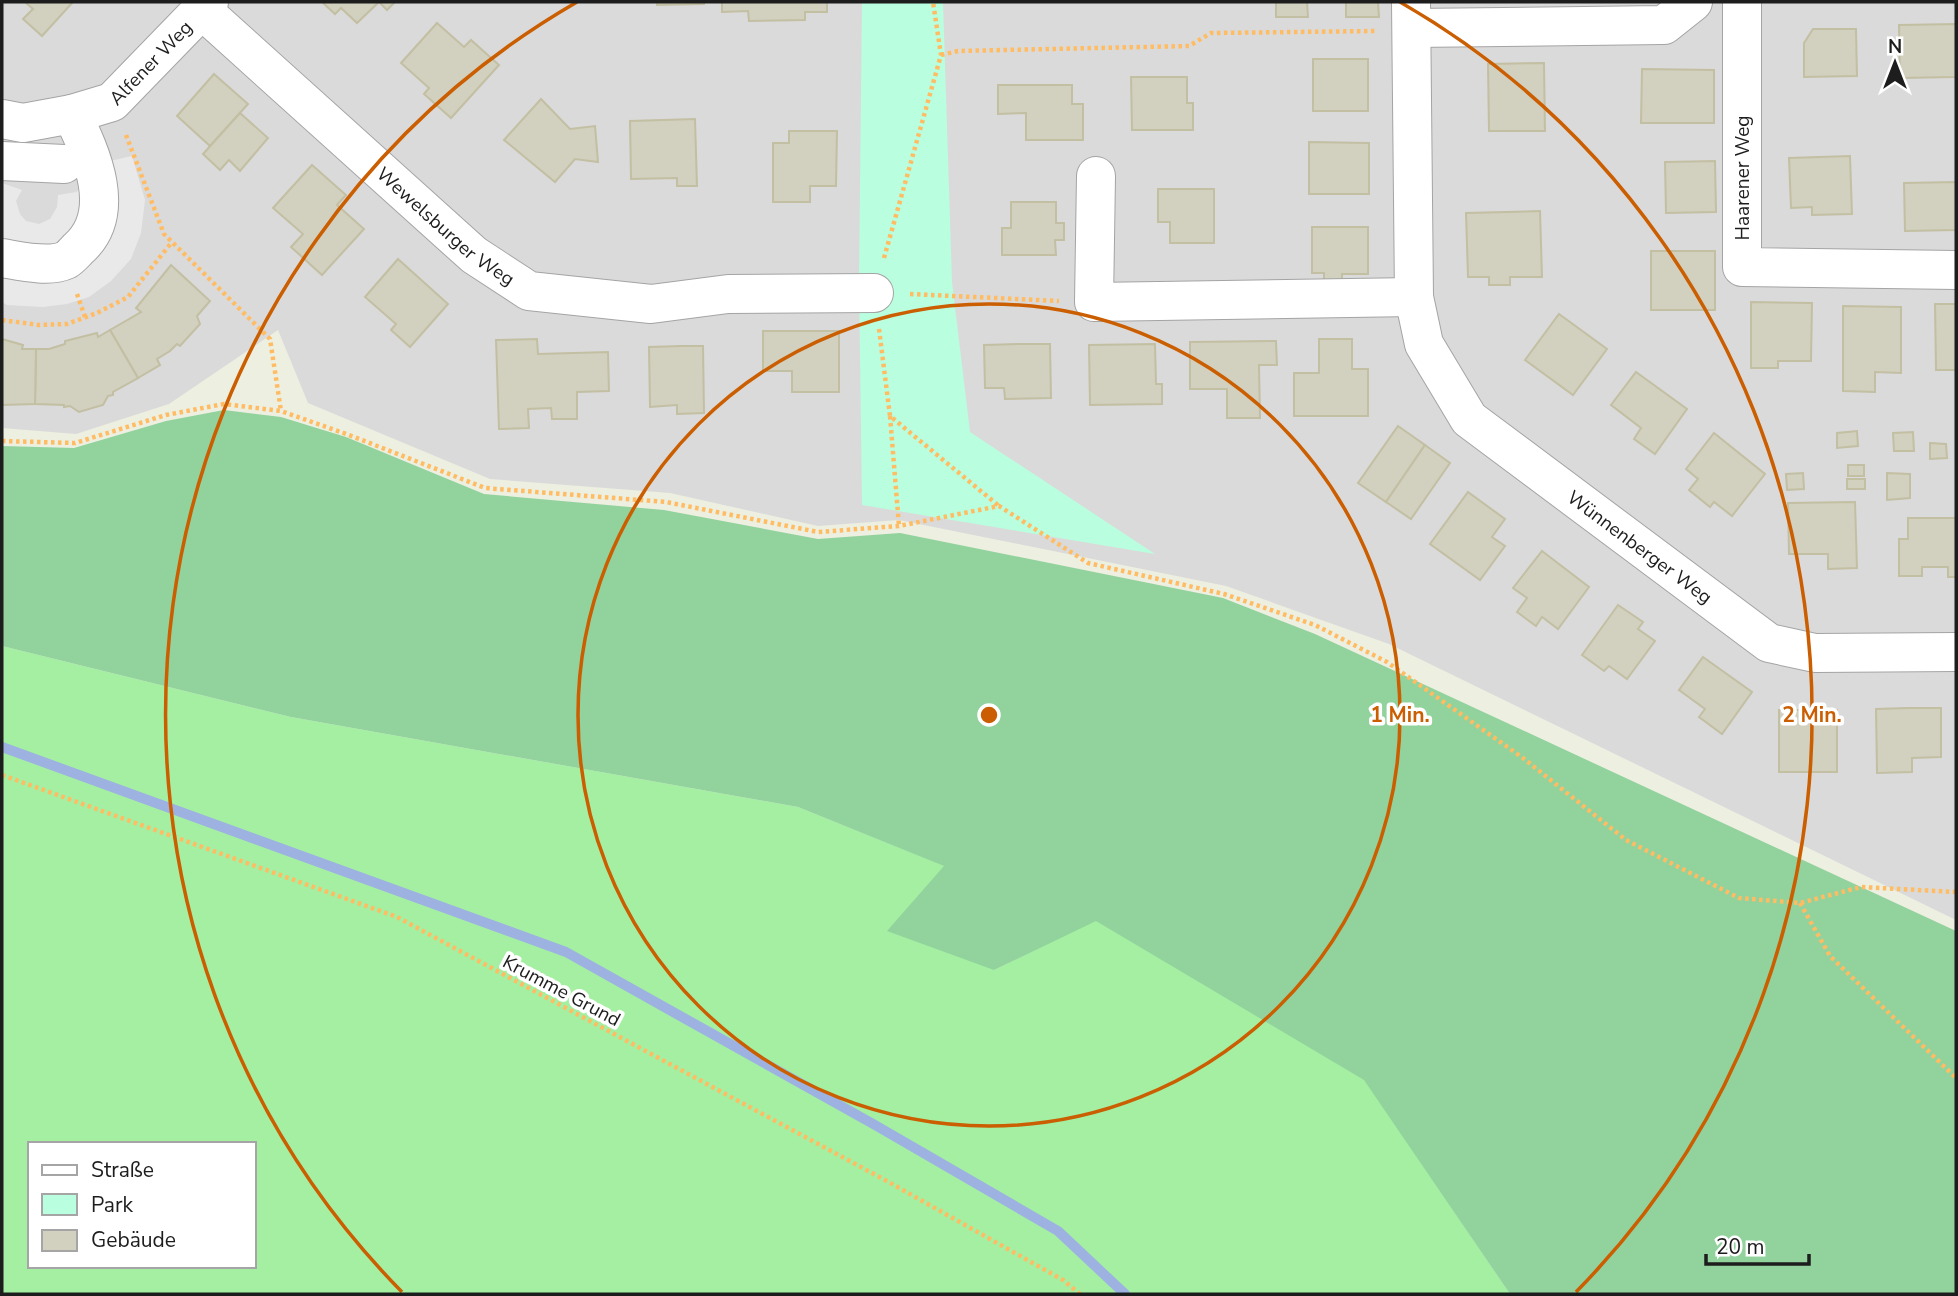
<svg xmlns="http://www.w3.org/2000/svg" width="1958" height="1296" viewBox="0 0 1958 1296" font-family="'Nunito Sans',sans-serif">
<style>
.residential{fill:#dbdada}
.grass{fill:#a4efa2;fill-rule:evenodd}
.forest{fill:#92d29d}
.park{fill:#b9fedf}
.parking{fill:#e9e9e9}
.lines{fill:none;stroke-linecap:round;stroke-linejoin:round}
.stream{stroke:#9eb2e1;stroke-width:10}
.building{fill:#d2d0be;stroke:#c2bfa3;stroke-width:2}
.minor-casing{stroke:#a4a4a4;stroke-width:40}
.path{stroke:#ffbc63;stroke-width:4.5;stroke-dasharray:3.5 3.5;stroke-linecap:butt}
.minor{stroke:#fff;stroke-width:38}
.ring{fill:none;stroke:#ca5e00;stroke-width:3.5}
.labels{text-anchor:middle;stroke-width:7;stroke-linejoin:round;paint-order:stroke}
.street-label{font-size:19px;fill:#1d1d1d;stroke:#fff}
.centre{fill:#ca5e00;stroke:#fff;stroke-width:3.5}
.ring-label{font-size:21px;text-anchor:middle;font-weight:bold;fill:#ca5e00;stroke:#fff;stroke-width:7;stroke-linejoin:round;paint-order:stroke}
</style>
<rect width="100%" height="100%" fill="#edefe1"/>
<polygon class="residential" points="2,2 1956,2 1956,920 1389,644 1226,586 899,520 818,526 670,493 490,479 308,403 278,330 169,404 76,434 2,428"/>
<path class="grass" d="M 2,646 L 291,717 L 798,807 L 945,866 L 994,970 L 1096,920 L 1365,1080 L 1510,1294 L 2,1294 ZM 30,1144 L 254,1144 L 254,1266 L 30,1266 Z"/>
<polygon class="forest" points="224,410 281,417 346,437 484,494 664,510 818,539 900,533 1223,598 1315,634 1956,931 1956,1294 1510,1294 1364,1080 1096,921 994,970 887,931 944,866 798,807 291,717 2,646 2,446 74,448 166,421"/>
<polygon class="park" points="862,2 943,2 952,282 970,432 1155,554 862,505 859,281"/>
<polygon class="parking" points="132,156 145,200 141,233 131,259 111,281 89,297 67,304 43,307 7,305 2,302 2,183 22,190 16,201 20,214 26,221 39,224 50,219 57,207 58,195 76,192 110,161"/>
<g class="lines">
<polyline class="stream" points="2,747 566,952 875,1125 1058,1231 1125,1294"/>
</g>
<g class="building">
<polygon points="25,2 73,2 42,36 23,19 33,9"/>
<polygon points="322,2 395,2 387,10 379,2 357,23 341,8 335,14"/>
<polygon points="657,2 704,2 704,4 657,5"/>
<polygon points="722,2 827,2 827,12 805,12 805,20 749,21 748,11 722,12"/>
<polygon points="1276,2 1307,2 1308,17 1276,17"/>
<polygon points="1346,2 1378,2 1379,17 1346,17"/>
<polygon points="437,23 464,47 471,40 499,65 451,118 424,94 429,88 401,63"/>
<polygon points="1956,24 1956,77 1900,78 1899,25"/>
<polygon points="1813,29 1856,29 1857,76 1804,77 1804,43"/>
<rect x="1313" y="59" width="55" height="52"/>
<polygon points="1544,63 1545,131 1489,131 1488,64"/>
<polygon points="1642,69 1714,70 1714,123 1641,123"/>
<polygon points="214,74 248,104 210,146 177,116"/>
<polygon points="1131,77 1187,77 1187,103 1193,103 1193,130 1132,130"/>
<polygon points="998,85 1072,85 1072,104 1083,104 1083,140 1026,140 1026,113 998,114"/>
<polygon points="541,99 570,129 595,126 598,162 575,159 555,182 504,140"/>
<polygon points="240,113 268,138 240,171 229,160 220,170 203,154"/>
<polygon points="695,119 697,186 677,186 677,178 631,179 630,121"/>
<polygon points="789,131 837,131 836,186 810,186 810,202 773,202 773,143 789,143"/>
<polygon points="1309,142 1369,143 1369,194 1309,194"/>
<polygon points="1850,156 1852,214 1812,215 1812,207 1791,208 1789,158"/>
<polygon points="1715,161 1716,212 1666,213 1665,162"/>
<polygon points="312,165 346,195 337,205 364,229 322,275 291,247 303,234 273,208"/>
<polygon points="1956,182 1956,230 1905,231 1904,183"/>
<polygon points="1158,189 1214,189 1214,243 1170,243 1170,222 1158,222"/>
<polygon points="1011,202 1056,202 1056,223 1064,223 1064,240 1055,240 1056,255 1002,255 1002,228 1011,228"/>
<polygon points="1540,211 1542,277 1510,277 1510,285 1489,285 1489,277 1468,277 1466,213"/>
<polygon points="1312,227 1368,227 1368,274 1342,274 1342,283 1324,283 1324,273 1312,273"/>
<rect x="1651" y="251" width="64" height="59"/>
<polygon points="398,259 448,304 410,347 391,330 396,324 365,297"/>
<polygon points="171,265 210,301 197,316 200,324 180,346 177,344 170,351 157,359 160,365 138,378 110,330 141,312 136,308"/>
<polygon points="1751,302 1812,303 1811,361 1778,361 1778,368 1751,368"/>
<polygon points="1935,304 1956,304 1956,370 1936,370"/>
<polygon points="1843,306 1901,307 1901,373 1875,372 1875,392 1843,391"/>
<polygon points="1559,314 1607,349 1573,395 1525,360"/>
<polygon points="110,330 138,378 113,392 113,395 108,396 103,405 79,412 70,406 64,407 64,405 35,404 36,349 49,349 65,344 65,341 97,333 98,337"/>
<polygon points="763,331 839,331 839,392 792,392 792,371 763,371"/>
<polygon points="2,339 23,345 22,349 36,349 35,404 2,405"/>
<polygon points="537,339 538,354 608,352 609,391 577,392 577,419 552,419 551,408 528,409 529,428 499,429 496,340"/>
<polygon points="1319,339 1352,339 1352,369 1368,369 1368,416 1294,416 1294,373 1319,373"/>
<polygon points="1276,341 1277,365 1259,365 1260,418 1227,418 1227,389 1190,389 1190,342"/>
<polygon points="1018,344 1050,344 1051,398 1005,399 1004,388 985,388 984,345"/>
<polygon points="1155,344 1156,384 1162,384 1162,404 1090,405 1089,345"/>
<polygon points="681,346 703,346 704,413 677,414 677,405 650,407 649,347"/>
<polygon points="1636,372 1687,409 1655,454 1634,439 1641,428 1611,405"/>
<polygon points="1398,426 1425,445 1386,502 1358,483"/>
<polygon points="1857,431 1858,446 1837,448 1837,433"/>
<polygon points="1913,432 1914,451 1894,451 1893,433"/>
<polygon points="1714,433 1765,474 1732,516 1714,502 1710,507 1689,490 1698,479 1686,469"/>
<polygon points="1930,443 1946,444 1947,458 1930,459"/>
<polygon points="1425,445 1450,463 1411,519 1386,502"/>
<rect x="1848" y="465" width="16" height="11"/>
<polygon points="1803,473 1804,489 1787,490 1786,474"/>
<polygon points="1887,473 1910,474 1910,498 1887,500"/>
<rect x="1847" y="479" width="18" height="10"/>
<polygon points="1468,492 1505,519 1492,537 1505,546 1480,580 1430,544"/>
<polygon points="1855,502 1857,568 1828,569 1828,554 1789,554 1788,503"/>
<polygon points="1908,518 1956,518 1956,577 1948,577 1948,567 1922,567 1922,576 1899,576 1899,539 1908,539"/>
<polygon points="1542,551 1589,587 1558,629 1542,617 1536,626 1517,612 1527,598 1513,588"/>
<polygon points="1618,605 1643,622 1638,629 1655,641 1627,679 1609,666 1604,671 1582,655"/>
<polygon points="1703,657 1752,692 1722,734 1699,717 1705,709 1679,690"/>
<polygon points="1908,708 1941,708 1941,757 1912,758 1912,772 1877,773 1876,709"/>
<rect x="1779" y="710" width="58" height="62"/>
</g>
<g class="lines">
<defs>
<g id="minor">
<path id="s1" d="M 1411,2 L 1414,297 L 1424,344 L 1469,419 L 1769,643 L 1815,653 L 1956,652"/>
<polyline points="1742,2 1742,267 1956,270"/>
<path id="s2" d="M 202,10 L 474,255 L 529,291 L 651,304 L 728,294 L 874,293"/>
<polyline points="1412,28 1664,25 1693,2"/>
<path id="s3" d="M 2,119 L 23,123 L 72,114 L 112,102 L 209,2"/>
<polyline points="2,161 64,164"/>
<polyline points="1096,176 1094,302 1414,297"/>
<path d="M 2,258 C 20,261 49,268 66,260 C 70,258 75,252 78,249 C 119,213 91,153 72,114"/>
</g>
</defs>
<use href="#minor" class="minor-casing"/>
<g class="path">
<polyline points="941,55 958,51 1189,46 1211,33 1377,31"/>
<polyline points="126,135 164,234 270,339 281,411"/>
<polyline points="884,258 941,55 933,2"/>
<polyline points="77,294 85,317"/>
<polyline points="910,294 1059,301"/>
<polyline points="2,320 39,325 67,324 97,313 128,297 172,242"/>
<polyline points="879,329 890,416 999,506"/>
<polyline points="890,416 899,526"/>
<polyline points="2,441 75,443 166,415 224,404 281,411 349,435 485,488 666,502 818,532 899,526 999,506 1088,563 1224,594 1315,625 1387,662 1523,758 1626,840 1739,898 1800,903 1861,887 1956,892"/>
<polyline points="2,775 397,917 885,1180 1063,1280 1080,1294"/>
<polyline points="1800,903 1830,956 1956,1078"/>
</g>
<use href="#minor" class="minor"/>
</g>
<g class="ring">
<circle cx="989" cy="715" r="411"/>
<path d="M402 1292A823 823 0 0 1 577 2M1400 2A823 823 0 0 1 1576 1292"/>
</g>
<g class="labels">
<g class="street-label">
<text dy="7" stroke="none"><textPath href="#s3" startOffset="168">Alfener Weg</textPath></text>
<text transform="translate(1742 178) rotate(-90)" y="7">Haarener Weg</text>
<text dy="7" stroke="none"><textPath href="#s2" startOffset="326">Wewelsburger Weg</textPath></text>
<text dy="7" stroke="none"><textPath href="#s1" startOffset="644">Wünnenberger Weg</textPath></text>
<text transform="translate(562 990) rotate(28)" y="7">Krumme Grund</text>
</g>
</g>
<circle cx="989" cy="715" r="10" class="centre"/>
<g class="ring-label">
<text x="1400" y="722">1 Min.</text>
<text x="1812" y="722">2 Min.</text>
</g>
<rect width="1958" height="1296" fill="none" stroke="#1d1d1d" stroke-width="7"/>
<rect x="28" y="1142" width="228" height="126" fill="#ffffff" stroke="#a5a5a5" stroke-width="2"/>
<rect x="42" y="1165" width="35" height="10" fill="#ffffff" stroke="#a5a5a5" stroke-width="2"/>
<text x="91" y="1177" font-size="21" fill="#1d1d1d">Straße</text>
<rect x="42" y="1194" width="35" height="21" fill="#b9fedf" stroke="#a5a5a5" stroke-width="2"/>
<text x="91" y="1212" font-size="21" fill="#1d1d1d">Park</text>
<rect x="42" y="1230" width="35" height="21" fill="#d2d0be" stroke="#a5a5a5" stroke-width="2"/>
<text x="91" y="1247" font-size="21" fill="#1d1d1d">Gebäude</text>
<g transform="translate(1895 63)" stroke="#ffffff" stroke-width="5" paint-order="stroke">
<path d="M0-5L12 26L0 18L-12 26Z" fill="#1d1d1d"/>
<text y="-10" font-size="19" font-weight="bold" text-anchor="middle" fill="#1d1d1d">N</text>
</g>
<path d="M1706 1254v10h103v-10" fill="none" stroke="#1d1d1d" stroke-width="3.5"/>
<text x="1716" y="1254" font-size="21" fill="#1d1d1d" stroke="#ffffff" stroke-width="5" paint-order="stroke">20 m</text>
</svg>
